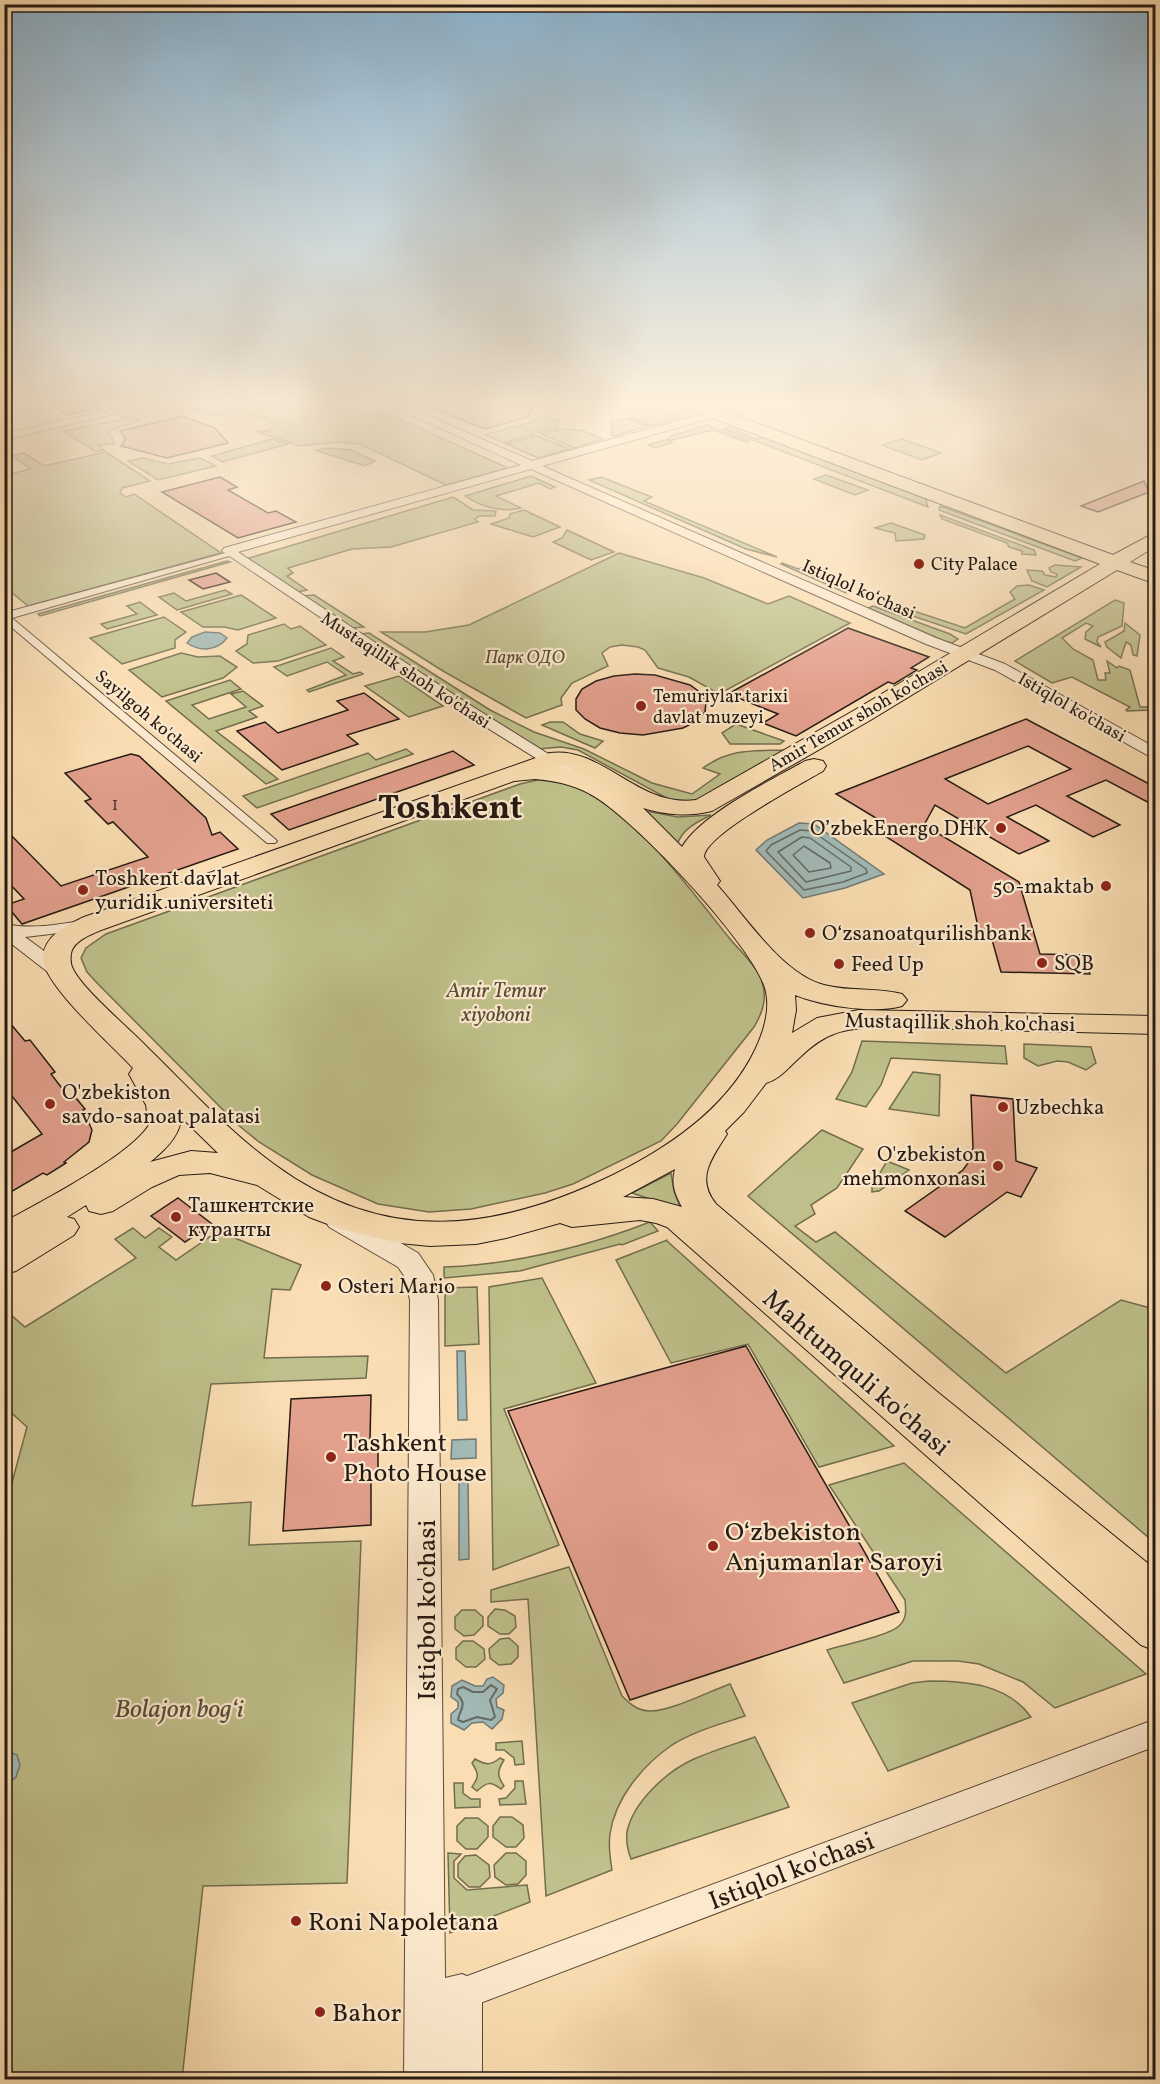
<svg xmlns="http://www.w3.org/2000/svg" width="1160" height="2084" viewBox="0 0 1160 2084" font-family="Vollkorn,serif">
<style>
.green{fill:#bfc08b;stroke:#726d4e;stroke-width:1.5}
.water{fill:#a2bab7;stroke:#707a75;stroke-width:1.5}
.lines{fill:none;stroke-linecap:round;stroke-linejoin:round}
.shore-far1{stroke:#646a64;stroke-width:1.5}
.shore{stroke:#646a64;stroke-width:2}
.building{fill:#e3a08d;stroke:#251a12;stroke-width:1.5;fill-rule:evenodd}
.pedestrian-casing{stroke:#5a4b3a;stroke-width:2}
.minor-casing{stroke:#5a4b3a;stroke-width:2}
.tertiary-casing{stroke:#5a4b3a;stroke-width:2}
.primary-casing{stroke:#251a12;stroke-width:2}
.pedestrian{fill:#fce9cd;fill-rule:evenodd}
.minor{fill:#fce9cd;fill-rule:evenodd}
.tertiary{fill:#fce9cd;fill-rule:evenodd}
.primary{fill:#faddb2;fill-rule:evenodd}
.poi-dot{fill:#8f2418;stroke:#fce9cd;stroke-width:2}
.labels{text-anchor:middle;stroke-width:4.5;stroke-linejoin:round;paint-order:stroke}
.far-poi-label{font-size:18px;fill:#251a12;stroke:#fce9cd;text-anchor:start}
.far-street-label{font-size:18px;fill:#251a12;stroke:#fce9cd}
.far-park-label{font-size:18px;font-style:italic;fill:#534c36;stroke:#fce9cd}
.number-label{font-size:18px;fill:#543c31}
.poi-label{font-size:21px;fill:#251a12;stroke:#fce9cd;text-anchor:start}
.park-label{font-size:21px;font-style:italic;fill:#534c36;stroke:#fce9cd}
.street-label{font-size:21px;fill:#251a12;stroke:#fce9cd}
.near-street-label{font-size:26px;fill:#251a12;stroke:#fce9cd}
.near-poi-label{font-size:26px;fill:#251a12;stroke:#fce9cd;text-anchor:start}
.near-park-label{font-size:26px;font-style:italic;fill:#534c36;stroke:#fce9cd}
.town-label{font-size:33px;font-weight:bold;fill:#251a12;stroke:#fce9cd}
</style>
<rect width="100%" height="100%" fill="#faddb2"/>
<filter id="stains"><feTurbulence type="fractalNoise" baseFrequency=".00333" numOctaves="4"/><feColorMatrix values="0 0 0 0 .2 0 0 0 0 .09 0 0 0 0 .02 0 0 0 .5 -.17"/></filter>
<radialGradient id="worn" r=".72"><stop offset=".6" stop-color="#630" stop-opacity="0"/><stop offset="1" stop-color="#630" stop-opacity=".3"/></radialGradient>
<g class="green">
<path d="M 213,402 L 361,402 L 508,468 L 446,485 L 360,444 L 338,442 L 300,446 L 255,431 L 268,431 L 276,427 C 265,417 231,404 218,412 L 221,415 L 214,416 L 189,408 Z"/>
<polygon points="648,403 681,417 651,426 630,418 636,413 632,408"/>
<polygon points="132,415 139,421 108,431 115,444 98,445 104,450 96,452 63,431 125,419 123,417"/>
<polygon points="547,416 560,421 556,424 558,427 539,433 520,425"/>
<polygon points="628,419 648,426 614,436 611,435 612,420"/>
<polygon points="707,425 749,441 745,442 713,430 669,441 671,443 655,448 648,445 669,439 671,436"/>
<polygon points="516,426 535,434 504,443 485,435"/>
<polygon points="729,427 757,439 764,437 925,497 928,507 724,429"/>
<polygon points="560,429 581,430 603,439 574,448 541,434"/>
<polygon points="537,436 569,449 538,458 506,444"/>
<polygon points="272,439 288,444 222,462 212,456"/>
<polygon points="902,439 941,453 922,460 882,445"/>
<polygon points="331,448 351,450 375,461 365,466 315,450"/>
<polygon points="106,452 150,481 122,488 120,493 126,497 134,494 221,553 28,606 5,587 5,475 31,469 12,456 24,453 44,466"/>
<polygon points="143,458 168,464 200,458 216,466 158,480 128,461"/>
<polygon points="826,475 868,490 855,495 814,479"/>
<path d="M 531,476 L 555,487 L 550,489 L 539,483 L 496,496 L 521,508 C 503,513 481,507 465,496 Z"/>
<polygon points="601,477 652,497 644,501 777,557 746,549 589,480"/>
<polygon points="453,497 473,510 496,511 495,516 479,516 475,519 478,522 391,547 352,549 288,568 293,573 287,576 307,590 297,592 246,559"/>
<polygon points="940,506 1082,558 1075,561 939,510"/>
<polygon points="524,510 560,527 533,537 491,524 509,518 510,514"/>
<polygon points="940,515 1034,550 1036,555 1022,554 1022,551 1009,547 1007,543 942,519"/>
<polygon points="891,523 925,535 924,539 896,541 895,533 875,528"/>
<polygon points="567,530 614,552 591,560 553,542 562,538"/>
<polygon points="619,553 704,578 768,604 789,596 850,623 719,694 689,677 658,668 645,650 638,647 622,645 610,647 602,653 608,666 572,683 561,698 562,705 526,718 443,671 381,632 425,632 469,625"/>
<polygon points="227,561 230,562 40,616 38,614"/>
<polygon points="782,563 798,569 804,567 851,589 846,593 781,564"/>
<polygon points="1055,565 1081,567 1047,587 1032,581 1027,570 1042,571 1045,575 1056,577 1057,574 1051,572 1049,568"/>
<polygon points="1029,585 1044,590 966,634 880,605 887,602 965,628 1015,599 1010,592 1017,586"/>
<polygon points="225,590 232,594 177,610 159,597 174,593 186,601"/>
<polygon points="241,595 276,618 238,630 224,627 203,627 181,612"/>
<polygon points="314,595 364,627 351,628 301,596"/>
<polygon points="1115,600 1124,603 1122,626 1098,637 1097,642 1101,647 1085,639 1086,632 1093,626 1086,623 1062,638 1073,649 1093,660 1098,680 1106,680 1105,673 1110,673 1107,661 1117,668 1119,666 1130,670 1140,707 1149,707 1150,710 1127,711 1126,710 1130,707 1072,677 1052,683 1015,661"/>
<polygon points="140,602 157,615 107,629 101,624 137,614 127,606"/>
<polygon points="873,606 950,634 958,639 952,643 944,641 868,608"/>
<polygon points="164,617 186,632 175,640 175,648 122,664 90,638"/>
<polygon points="1125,623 1140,635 1137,656 1133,655 1131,645 1126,642 1121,658 1107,647 1105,642 1124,631"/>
<polygon points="284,624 291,629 300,626 326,645 278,661 253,663 236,651 247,644 248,635"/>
<path d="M 369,633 L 490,710 L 534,732 L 584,749 L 652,783 L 692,794 L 720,774 L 703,768 C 731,748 753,751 786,750 L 698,803 L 672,801 L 578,750 L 561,747 L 538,749 L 360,634 Z"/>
<polygon points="331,648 344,657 333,661 353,674 360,672 363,674 309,692 307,690 346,675 327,662 287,676 274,667"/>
<polygon points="181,653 198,657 220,656 237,667 223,678 162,697 129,670"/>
<polygon points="399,676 443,706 409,717 365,686"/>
<polygon points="230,680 241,689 192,705 209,719 246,707 231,694 243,691 263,706 249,711 257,717 216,731 278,779 266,784 166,701"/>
<polygon points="550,722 563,722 580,734 603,741 595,748 542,725"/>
<polygon points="736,724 784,741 780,744 730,744 722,733"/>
<polygon points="406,749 413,754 257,808 243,796 368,753 376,760"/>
<path d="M 542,779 C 554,781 571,782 582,788 C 640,820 689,888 730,939 C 740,951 755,964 761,979 C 768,997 763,1012 754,1027 L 677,1124 L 661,1141 L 573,1184 L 545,1193 L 471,1209 L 429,1212 L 378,1204 L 312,1175 L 259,1142 L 237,1124 L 98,984 L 87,972 L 81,958 L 86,948 L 106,934 L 520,784 Z"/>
<path d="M 646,811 L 678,817 L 711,815 C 697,822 682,829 677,845 Z"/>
<polygon points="862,1041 1005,1046 1007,1064 891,1058 881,1085 866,1107 836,1099 852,1072"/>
<polygon points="1024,1044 1091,1047 1096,1063 1086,1070 1068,1062 1057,1061 1038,1066 1024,1058"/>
<polygon points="913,1072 940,1075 939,1116 889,1109"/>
<polygon points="822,1130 863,1149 837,1188 811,1205 815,1214 795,1226 816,1242 835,1232 1006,1373 1121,1300 1154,1309 1155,1307 1155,1543 748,1196"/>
<polygon points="887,1161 909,1170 879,1191 872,1192 872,1187"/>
<polygon points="671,1173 674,1191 681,1209 632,1193"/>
<path d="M 650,1222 L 658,1231 L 622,1245 L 620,1244 L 520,1271 L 444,1278 L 444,1267 C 515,1264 583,1248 650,1222 Z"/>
<polygon points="133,1228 145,1238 159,1228 172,1237 159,1247 176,1260 218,1231 301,1265 290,1290 272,1289 264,1358 368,1356 366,1378 211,1384 192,1506 251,1502 249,1545 361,1541 347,1883 203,1886 182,2079 5,2079 4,1512 27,1427 5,1407 4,1309 25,1327 136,1258 115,1239"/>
<polygon points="667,1240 667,1241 894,1446 819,1467 748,1344 671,1363 616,1260"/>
<polygon points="542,1278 596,1383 504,1409 559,1545 493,1570 489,1287"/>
<polygon points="477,1287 479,1344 445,1346 445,1288"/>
<path d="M 904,1463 L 1146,1674 L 1055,1708 L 1023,1682 L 979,1664 L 958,1661 L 913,1661 L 844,1683 L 827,1650 C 843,1645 888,1636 899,1626 C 907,1619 906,1609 905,1600 L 829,1485 Z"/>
<path d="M 569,1567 L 622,1696 C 630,1704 638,1711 650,1711 C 669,1712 710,1691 730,1684 L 745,1716 C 721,1724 694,1731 672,1745 C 643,1765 615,1798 610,1834 C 608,1846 610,1858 612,1870 L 546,1896 L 528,1599 L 491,1602 L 491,1590 Z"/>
<polygon points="495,1609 505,1610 515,1616 516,1627 509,1634 500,1634 488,1626 488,1617"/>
<polygon points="462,1610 475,1610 483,1617 483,1626 474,1635 464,1636 455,1629 455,1617"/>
<polygon points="509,1638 518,1646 518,1657 511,1664 499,1665 490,1658 489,1649 500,1639"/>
<polygon points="463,1641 473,1641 484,1649 485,1659 476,1667 466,1667 456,1659 456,1648"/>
<path d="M 929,1681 C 967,1681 1007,1684 1031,1717 L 888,1771 L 852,1703 L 912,1683 Z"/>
<path d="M 755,1737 L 789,1807 L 631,1859 C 628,1851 626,1841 627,1832 C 633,1802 667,1771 694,1759 C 714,1750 735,1744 755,1737 Z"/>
<polygon points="522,1741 524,1764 515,1765 514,1758 504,1750 496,1750 496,1743"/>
<path d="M 500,1758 L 504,1760 C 497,1771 497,1776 504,1786 L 501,1789 C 490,1781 487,1782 477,1791 L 472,1787 C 479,1777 479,1774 472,1763 L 475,1759 C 486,1765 490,1766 500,1758 Z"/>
<polygon points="515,1781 523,1781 526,1804 500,1805 499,1799 506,1798 515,1788"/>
<polygon points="454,1783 463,1783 463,1793 471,1799 480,1799 480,1807 455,1808"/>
<polygon points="500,1817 512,1817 523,1825 524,1838 516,1847 506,1847 493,1837 493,1826"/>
<polygon points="465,1818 478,1818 488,1826 488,1837 477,1849 466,1849 457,1841 457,1826"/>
<polygon points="448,1853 461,1854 454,1861 454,1878 467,1890 527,1885 530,1902 450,1933"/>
<polygon points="506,1853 516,1853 526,1861 526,1875 518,1884 506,1885 495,1877 494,1865"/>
<polygon points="476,1855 489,1865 490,1877 480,1887 469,1887 458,1877 458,1864 465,1856"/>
</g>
<g class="water">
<path d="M 205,632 L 220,633 L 227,638 C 217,651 200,652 187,643 L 192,637 Z"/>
<polygon points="799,823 814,824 884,874 845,888 803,898 756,850 767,840"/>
<polygon points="457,1351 465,1351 467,1420 458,1420"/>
<polygon points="476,1439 476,1458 451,1459 452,1440"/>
<polygon points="459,1478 468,1478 469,1559 459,1560"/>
<polygon points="493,1677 504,1685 503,1693 496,1699 497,1707 504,1710 502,1719 492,1729 483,1722 472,1723 464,1730 451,1723 451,1714 458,1708 458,1702 451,1697 452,1686 462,1680 475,1686 483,1686 487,1679"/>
<polygon points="5,1750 17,1755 20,1765 16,1777 5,1787"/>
</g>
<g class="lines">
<g class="shore-far1">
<polygon points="800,830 812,831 866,869 867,873 843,882 804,890 766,851 771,845"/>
<polygon points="802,837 810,838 851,867 851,871 806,882 778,852"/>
<polygon points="804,846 830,863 831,868 809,872 793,855"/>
</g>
<path class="shore" d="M 491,1685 L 497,1689 L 490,1700 L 495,1717 L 491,1720 L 477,1717 L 463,1722 L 458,1720 C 460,1708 468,1705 457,1694 L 458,1689 L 463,1687 L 473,1692 L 483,1692 Z"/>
</g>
<g class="building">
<polygon points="46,402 99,402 100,408 67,415"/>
<polygon points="535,402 528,417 485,429 419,403"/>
<polygon points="182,416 215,428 228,443 167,458 121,446 126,439 120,431"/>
<polygon points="220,477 237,487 228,490 268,513 276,511 296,522 238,538 162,492"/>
<polygon points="1144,481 1149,492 1098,512 1081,506"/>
<polygon points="216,573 230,582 203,589 189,580"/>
<polygon points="848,628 929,657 911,668 917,670 894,684 888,682 796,736 763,723 778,714 728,694"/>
<polygon points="635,674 655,675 690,685 701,693 706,702 705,712 697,721 683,728 643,735 620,733 600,728 585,719 576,710 576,699 582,689 596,681 614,676"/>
<polygon points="364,693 399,719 347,735 358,744 282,770 237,731 265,722 278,733 348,710 337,701"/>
<path d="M 1026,719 L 1155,787 L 1155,806 L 1106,780 L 1067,796 L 1120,825 L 1093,837 L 1036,805 L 1007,817 L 1049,841 L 1019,854 L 935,805 L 924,825 L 1019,882 L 1040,954 L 1083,955 L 1090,974 L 1001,972 L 991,936 L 980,936 L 970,890 L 877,831 L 889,826 L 836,794 ZM 1028,746 L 1071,769 L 988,804 L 945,779 Z"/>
<polygon points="453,751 474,765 289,830 271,814"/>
<polygon points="131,754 139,756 206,818 212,835 220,832 238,849 22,924 6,905 24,899 4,878 4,828 61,886 148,857 113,822 108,824 85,801 91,799 65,773"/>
<polygon points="4,1016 25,1041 30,1040 55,1072 51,1074 71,1100 76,1098 85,1109 83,1110 92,1130 89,1142 64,1162 66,1163 47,1175 43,1173 4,1196 4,1156 42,1134 4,1086"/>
<polygon points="971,1095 1013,1099 1016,1161 1037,1168 1021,1197 1007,1192 945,1237 905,1211 963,1170 968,1163 973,1148"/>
<polygon points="178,1198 212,1224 185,1242 151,1216"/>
<polygon points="746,1346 899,1612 630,1700 508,1411"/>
<polygon points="371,1395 370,1440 378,1439 378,1476 371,1476 371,1525 283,1531 291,1399"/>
</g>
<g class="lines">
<defs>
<polygon id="pedestrian" points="229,552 236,554 12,618 275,839 277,841 275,843 267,843 4,621 4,613"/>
<g id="minor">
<polygon points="146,402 166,402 4,440 4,434"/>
<polygon points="383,402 397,402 532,461 711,412 720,405 728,405 728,409 719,416 542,466 936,638 1005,664 1156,748 1156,760 995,670 926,644 531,469 238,552 462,700 590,780 588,783 576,783 452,706 222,551 224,548 521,465"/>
<path d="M 87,920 L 93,921 L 96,925 L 93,929 L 25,937 L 67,968 L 69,972 L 67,976 L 53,976 L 4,938 L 6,924 C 32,930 60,924 87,920 Z"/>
<polygon points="1156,1719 1156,1746 462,2010 450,2006 446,1994 450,1982 462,1978"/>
</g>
<polygon id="tertiary" points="339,1211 349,1213 418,1253 433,1275 438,1300 445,1978 462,1974 476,1980 482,1994 482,2080 404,2080 410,1300 405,1277 398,1267 329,1227 325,1220 329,1213"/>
<path id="primary" d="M 676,402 L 700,402 L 1113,555 L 1156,532 L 1156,546 L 1130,562 L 1156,571 L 1156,584 L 1117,570 L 869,721 L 712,811 C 687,817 667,815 643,808 L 682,847 C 701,814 772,780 805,761 L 814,759 L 823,761 L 826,766 L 823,771 C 801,784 704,835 704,857 L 720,881 L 717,885 C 746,917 782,974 824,985 C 850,992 877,987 902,994 L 907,1000 L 902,1006 C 873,1014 823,1006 795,995 L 796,1010 L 792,1033 L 817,1018 L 859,1010 L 1156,1016 L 1156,1034 L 880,1027 C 844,1028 826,1032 799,1058 C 788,1068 780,1079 766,1083 L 744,1112 L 725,1131 L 727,1134 C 712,1158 695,1178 716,1204 L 935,1390 L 1156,1570 L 1156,1651 L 1141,1645 L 667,1227 L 656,1223 L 640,1220 L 572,1227 L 560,1223 L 506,1238 L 476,1244 L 430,1246 L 399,1243 L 341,1229 L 309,1217 L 257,1185 L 210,1173 L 179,1175 L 152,1187 L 113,1211 L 101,1214 L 89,1211 L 86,1205 L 67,1217 L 74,1219 L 79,1227 L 74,1235 L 16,1271 L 4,1274 L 4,1222 C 39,1203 130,1156 149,1125 L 146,1105 L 129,1074 L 133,1068 C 114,1047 41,983 43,957 C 44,936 67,925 84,917 L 550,753 C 603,746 638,808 696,800 L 853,711 L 1100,564 L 678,405 ZM 556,766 L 566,766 L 573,770 ZM 535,779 C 555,781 572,784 590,794 C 631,815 752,944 765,988 C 771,1008 764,1031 755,1050 C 727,1108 670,1147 613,1175 C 495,1232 386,1246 275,1165 C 228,1131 189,1088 148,1048 C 130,1029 83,990 73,969 C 70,964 70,955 72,950 C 77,939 94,933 104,929 L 514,781 ZM 181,1117 L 218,1153 L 191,1151 L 150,1162 C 164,1151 181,1135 181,1117 ZM 675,1169 C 671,1184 675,1194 682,1207 L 653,1199 L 623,1197 Z"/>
</defs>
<use href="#pedestrian" class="pedestrian-casing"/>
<use href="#minor" class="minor-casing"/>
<use href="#tertiary" class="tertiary-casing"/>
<use href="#primary" class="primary-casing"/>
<use href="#pedestrian" class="pedestrian"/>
<use href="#minor" class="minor"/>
<use href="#tertiary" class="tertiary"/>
<use href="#primary" class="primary"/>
</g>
<linearGradient id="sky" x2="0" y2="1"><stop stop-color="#8cb6d4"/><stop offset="0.58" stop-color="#fdf0dc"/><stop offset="1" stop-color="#fdf0dc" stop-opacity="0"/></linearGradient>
<rect width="1160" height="694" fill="url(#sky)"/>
<g class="poi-dot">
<circle cx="919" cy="564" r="6"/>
<circle cx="641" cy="706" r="6"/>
<circle cx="1001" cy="828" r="6"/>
<circle cx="1106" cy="886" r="6"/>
<circle cx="83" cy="890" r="6"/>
<circle cx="810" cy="933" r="6"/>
<circle cx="1042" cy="963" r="6"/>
<circle cx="839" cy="964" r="6"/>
<circle cx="50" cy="1104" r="6"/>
<circle cx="1003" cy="1107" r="6"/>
<circle cx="998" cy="1166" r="6"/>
<circle cx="176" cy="1217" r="6"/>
<circle cx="326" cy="1286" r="6"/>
<circle cx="331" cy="1457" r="6"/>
<circle cx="713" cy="1546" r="6"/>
<circle cx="296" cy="1921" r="6"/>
<circle cx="320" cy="2012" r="6"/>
</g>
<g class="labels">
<g class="far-poi-label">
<text x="931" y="570">City Palace</text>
<text x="653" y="702">Temuriylar tarixi<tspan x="653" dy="21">davlat muzeyi</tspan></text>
</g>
<g class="far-street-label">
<text transform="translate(859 589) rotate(24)" y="6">Istiqlol ko‘chasi</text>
<text transform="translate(406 670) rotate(33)" y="6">Mustaqillik shoh ko'chasi</text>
<text transform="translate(1072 707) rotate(30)" y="6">Istiqlol ko'chasi</text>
<text transform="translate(149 716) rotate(40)" y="6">Sayilgoh ko'chasi</text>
<text transform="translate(858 716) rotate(-30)" y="6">Amir Temur shoh ko'chasi</text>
</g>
<g class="far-park-label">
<text x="525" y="663">Парк ОДО</text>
</g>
<g class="number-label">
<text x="115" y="810">1</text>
</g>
<g class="poi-label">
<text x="989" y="835" text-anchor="end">O’zbekEnergo DHK</text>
<text x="95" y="885">Toshkent davlat<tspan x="95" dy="24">yuridik universiteti</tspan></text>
<text x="1094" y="893" text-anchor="end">50-maktab</text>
<text x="822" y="940">Oʻzsanoatqurilishbank</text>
<text x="1054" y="970">SQB</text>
<text x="851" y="971">Feed Up</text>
<text x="62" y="1099">O'zbekiston<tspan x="62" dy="24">savdo-sanoat palatasi</tspan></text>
<text x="1015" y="1114">Uzbechka</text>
<text x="986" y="1161" text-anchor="end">O'zbekiston<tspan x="986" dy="24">mehmonxonasi</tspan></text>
<text x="188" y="1212">Ташкентские<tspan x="188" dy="24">куранты</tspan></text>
<text x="338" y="1293">Osteri Mario</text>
</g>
<g class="park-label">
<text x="496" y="997">Amir Temur<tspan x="496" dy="24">xiyoboni</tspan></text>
</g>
<g class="street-label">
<text transform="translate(960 1022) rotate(1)" y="7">Mustaqillik shoh ko'chasi</text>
</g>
<g class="near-street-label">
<text transform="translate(857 1372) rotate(41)" y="9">Mahtumquli ko'chasi</text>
<text transform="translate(426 1610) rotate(-90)" y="9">Istiqbol ko'chasi</text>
<text transform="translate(791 1870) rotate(-21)" y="9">Istiqlol ko'chasi</text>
</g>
<g class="near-poi-label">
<text x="343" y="1451">Tashkent<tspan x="343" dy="30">Photo House</tspan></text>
<text x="725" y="1540">O‘zbekiston<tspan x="725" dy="30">Anjumanlar Saroyi</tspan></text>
<text x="308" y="1930">Roni Napoletana</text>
<text x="332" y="2021">Bahor</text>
</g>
<g class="near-park-label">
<text x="179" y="1717">Bolajon bog‘i</text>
</g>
<g class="town-label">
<text x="450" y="818">Toshkent</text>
</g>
</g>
<rect width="1160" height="2084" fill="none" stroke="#faddb2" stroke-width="24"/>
<rect x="6" y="6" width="1148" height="2072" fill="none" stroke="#251a12" stroke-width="3"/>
<rect x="12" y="12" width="1136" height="2060" fill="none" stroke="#251a12" stroke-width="1.5"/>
<rect width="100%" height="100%" filter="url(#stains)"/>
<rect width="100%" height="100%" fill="url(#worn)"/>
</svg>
